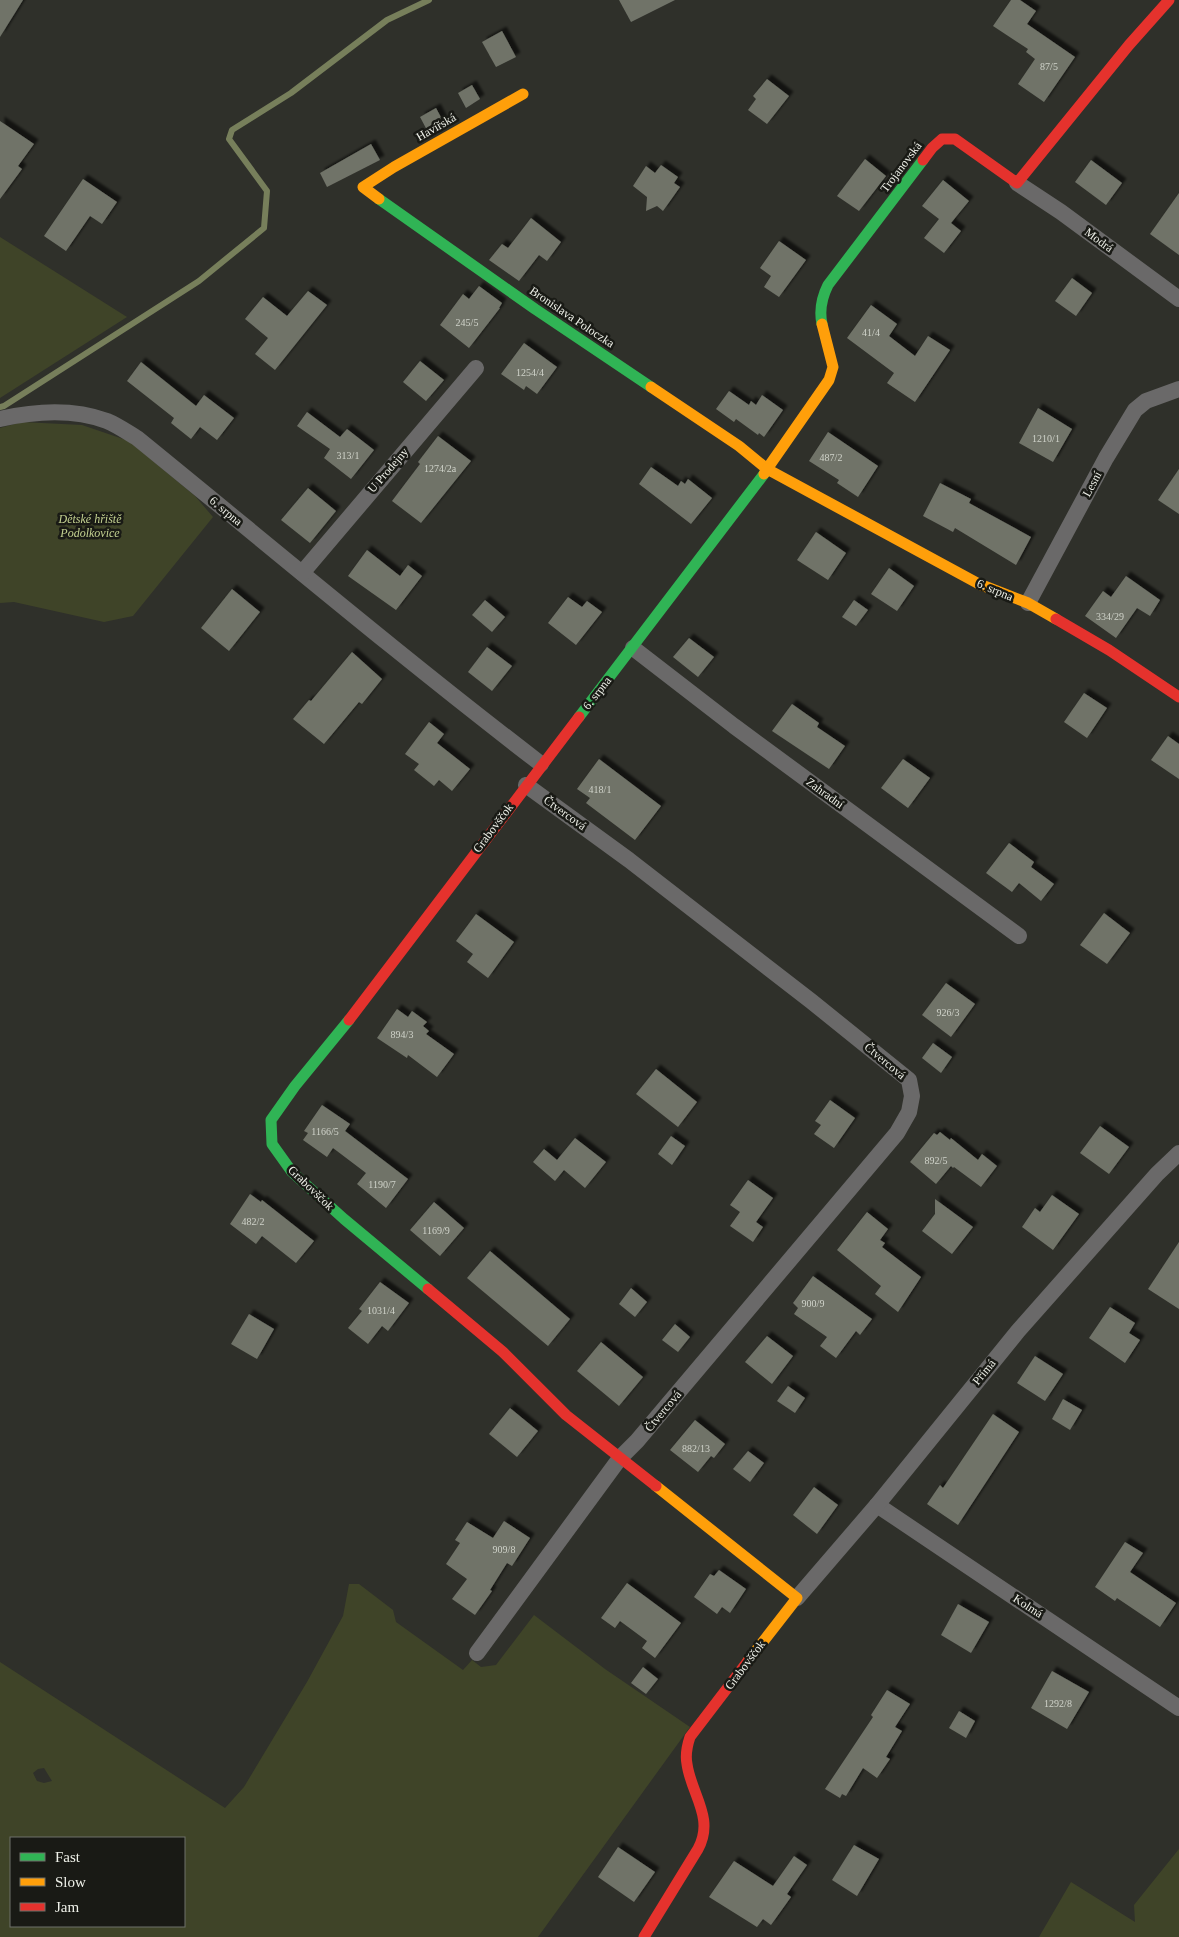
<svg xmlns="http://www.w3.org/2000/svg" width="1179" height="1937" viewBox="0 0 1179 1937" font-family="'Times New Roman',serif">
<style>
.green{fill:#3f4428;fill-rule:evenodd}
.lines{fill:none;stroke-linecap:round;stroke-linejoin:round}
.stream{stroke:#777f5b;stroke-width:6}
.building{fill:#707368;filter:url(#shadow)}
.street{stroke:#6a6969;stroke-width:16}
.fast{stroke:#30b455;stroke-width:11}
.slow{stroke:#ff9f0a;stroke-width:11}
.jam{stroke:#e5322d;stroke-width:11}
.labels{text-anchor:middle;stroke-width:5;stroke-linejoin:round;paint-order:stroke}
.number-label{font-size:10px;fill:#cfd2c9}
.street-label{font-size:12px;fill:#eff1e9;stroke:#191a15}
.park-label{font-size:12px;font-style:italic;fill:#c4d291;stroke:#191a15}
</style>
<defs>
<filter id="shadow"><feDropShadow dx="4.5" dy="-4.5" stdDeviation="1" flood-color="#0009"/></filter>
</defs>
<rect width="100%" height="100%" fill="#2f302a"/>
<g class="green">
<polygon points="0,237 127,317 0,398"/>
<polygon points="22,422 82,425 129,441 195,496 213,517 133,616 104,622 14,602 0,603 0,428"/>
<path d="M 349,1584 L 359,1584 L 393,1610 L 396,1622 L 463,1670 L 472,1660 L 481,1667 L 496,1665 L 534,1615 L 605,1669 L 690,1727 L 538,1937 L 0,1937 L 0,1662 L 225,1808 L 244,1787 L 307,1682 L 343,1616 ZM 44,1768 L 52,1781 L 44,1783 L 37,1781 L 33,1773 L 38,1769 ZM 11,1838 L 184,1838 L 184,1926 L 11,1926 Z"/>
<polygon points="1179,1849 1179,1937 1039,1937 1071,1882 1135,1922 1134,1905"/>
</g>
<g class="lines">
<polyline class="stream" points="0,407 4,406 199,281 264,228 267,191 229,139 232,130 291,93 387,20 429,0"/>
</g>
<g class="building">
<polygon points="0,0 23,0 0,37"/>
<polygon points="619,0 675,0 631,22"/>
<polygon points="1011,0 1020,0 1036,11 1027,24 1075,57 1044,102 1018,84 1035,59 1026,52 1028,49 993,26"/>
<polygon points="502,31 516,57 496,67 482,42"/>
<polygon points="767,79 789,96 767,124 748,110 756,99 753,96"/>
<polygon points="472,85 480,99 466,108 458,93"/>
<polygon points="436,108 444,123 428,132 420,117"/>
<polygon points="0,121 34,144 18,166 22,169 0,199"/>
<polygon points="371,144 380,160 327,187 320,173"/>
<polygon points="865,159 886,176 859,211 837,196"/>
<polygon points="1091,160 1122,183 1106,205 1075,182"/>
<polygon points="661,165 678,177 674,183 680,187 663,211 657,206 646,211 647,197 633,186 646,166 655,173"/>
<polygon points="83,179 117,202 102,224 90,216 66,251 44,236"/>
<polygon points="943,180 969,201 951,223 961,231 944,253 924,238 939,219 922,206"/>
<polygon points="1179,193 1179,255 1150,234"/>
<polygon points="531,218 561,242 547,261 539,255 519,281 489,260 502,244 508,248"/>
<polygon points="779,241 806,260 779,297 764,287 771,276 760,268"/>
<polygon points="1072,278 1092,293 1076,316 1055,301"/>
<polygon points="479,286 502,303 499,308 500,308 469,348 440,325 463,294 469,299"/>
<polygon points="308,291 327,305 275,370 255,354 268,338 245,319 263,297 287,316"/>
<polygon points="871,305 897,324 889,336 915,356 928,336 950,350 915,402 887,383 894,373 847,338"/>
<polygon points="524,343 557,367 537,394 526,386 524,390 501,374"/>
<polygon points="420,361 444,380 426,401 403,382"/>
<polygon points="141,362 196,406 204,395 234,418 217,440 200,427 191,439 171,423 174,418 127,381"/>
<polygon points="729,391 749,405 751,401 756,405 762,395 783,410 764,437 759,433 758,435 736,419 734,422 716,409"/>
<polygon points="1038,408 1072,429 1053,462 1019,443"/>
<polygon points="307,412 340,437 347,429 374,450 351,479 324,458 330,449 297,426"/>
<polygon points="828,432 878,466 858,497 837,483 839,480 809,461"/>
<polygon points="438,436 471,461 421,523 392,501 420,464 418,462"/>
<polygon points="651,467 678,486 681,481 685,484 688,479 712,498 691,524 639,484"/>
<polygon points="1179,469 1179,514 1158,500"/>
<polygon points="940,483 971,499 969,503 1031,537 1016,565 955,528 953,532 923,516"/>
<polygon points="308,488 336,511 310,543 281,520"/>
<polygon points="816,532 846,553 828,580 797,560"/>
<polygon points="367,550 400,576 408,565 422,576 396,610 348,576"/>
<polygon points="889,568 914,586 897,611 871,594"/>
<polygon points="1126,576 1160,600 1150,616 1137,608 1116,638 1085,616 1103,591 1111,597"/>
<polygon points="232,589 260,612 229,651 201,628"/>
<polygon points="568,597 582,607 587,601 602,612 576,645 548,623"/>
<polygon points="485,600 505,617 492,632 472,615"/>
<polygon points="854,600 868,610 856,626 842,617"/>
<polygon points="689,638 714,657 698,677 673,657"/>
<polygon points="487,647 512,666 492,691 468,672"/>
<polygon points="352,652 382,679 362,704 359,702 324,744 293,719 309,700 311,701"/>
<polygon points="1084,693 1107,708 1087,738 1064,722"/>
<polygon points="792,704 819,723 817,727 845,746 829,769 772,731"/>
<polygon points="429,722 444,734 437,743 470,769 452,791 439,780 434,786 414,770 419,764 405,754"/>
<polygon points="1168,736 1179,744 1179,779 1151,760"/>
<polygon points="599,759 661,806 635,840 586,803 590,798 577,789"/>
<polygon points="903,759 930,778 908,808 881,788"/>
<polygon points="1009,843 1034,862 1031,867 1054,884 1041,901 1019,883 1012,892 986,873"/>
<polygon points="1104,913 1130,933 1107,964 1080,945"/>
<polygon points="476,914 514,942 488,978 467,962 473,954 456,941"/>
<polygon points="946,983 975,1004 951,1037 922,1015"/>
<polygon points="397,1009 408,1017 412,1011 427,1022 423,1026 429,1031 426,1034 454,1054 437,1077 408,1055 407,1058 377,1038"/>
<polygon points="933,1043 952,1057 941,1073 922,1058"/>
<polygon points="656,1069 697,1102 678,1127 636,1094"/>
<polygon points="830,1100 855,1118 834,1148 814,1134 821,1125 815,1121"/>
<polygon points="322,1105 350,1124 345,1131 408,1179 386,1208 357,1184 366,1173 333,1148 327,1157 303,1140 308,1133 304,1131"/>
<polygon points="1100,1126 1129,1147 1109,1174 1080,1153"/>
<polygon points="940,1132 950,1140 951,1138 978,1160 982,1154 997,1166 981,1187 954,1167 953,1168 951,1166 936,1184 910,1162 934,1133 937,1135"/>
<polygon points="671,1136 685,1146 672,1165 658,1154"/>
<polygon points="575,1138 606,1162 585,1188 564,1170 555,1181 533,1162 544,1149 557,1160"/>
<polygon points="748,1180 773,1198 756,1222 763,1227 753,1242 730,1226 740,1212 730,1205"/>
<polygon points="250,1194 261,1202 262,1200 314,1241 296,1263 262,1236 256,1244 230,1224"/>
<polygon points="1052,1195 1079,1214 1053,1250 1022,1227 1035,1208 1040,1212"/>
<polygon points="935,1199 973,1227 952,1254 922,1231 935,1214"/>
<polygon points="434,1202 464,1228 440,1256 410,1230"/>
<polygon points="867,1212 888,1229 880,1240 885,1243 882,1247 921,1277 898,1312 875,1294 881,1286 837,1250"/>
<polygon points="1179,1242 1179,1309 1148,1289"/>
<polygon points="490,1251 570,1319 548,1346 467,1278"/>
<polygon points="813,1276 872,1319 860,1335 856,1331 836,1358 820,1346 827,1337 794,1314 798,1308 793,1303"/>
<polygon points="380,1282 409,1303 388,1331 382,1326 368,1344 348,1328 362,1311 359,1309"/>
<polygon points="631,1288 647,1302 635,1317 619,1304"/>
<polygon points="1110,1307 1135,1323 1129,1333 1140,1340 1125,1363 1089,1338"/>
<polygon points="249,1314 274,1329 257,1359 231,1344"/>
<polygon points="675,1324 690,1337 678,1352 662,1340"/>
<polygon points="767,1336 793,1356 772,1384 745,1362"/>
<polygon points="601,1342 643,1377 619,1406 577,1371"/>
<polygon points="1035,1356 1063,1374 1045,1401 1017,1383"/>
<polygon points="788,1386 805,1398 795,1413 777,1401"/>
<polygon points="1063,1399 1082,1410 1070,1430 1052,1419"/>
<polygon points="510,1408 538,1431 517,1457 489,1434"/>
<polygon points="993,1414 1019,1432 958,1525 927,1504 940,1485 943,1488"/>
<polygon points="695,1420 725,1444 714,1458 711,1456 698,1472 670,1450"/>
<polygon points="748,1451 764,1463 750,1482 733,1469"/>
<polygon points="814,1487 838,1505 817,1534 793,1515"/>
<polygon points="504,1521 530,1538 512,1566 507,1563 490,1590 492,1591 475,1615 452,1599 467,1579 446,1564 460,1543 455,1540 467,1522 493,1538"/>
<polygon points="1125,1542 1143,1553 1130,1572 1176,1603 1160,1627 1117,1598 1115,1601 1095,1587"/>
<polygon points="719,1570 746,1589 730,1613 722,1607 717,1614 694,1597 710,1574 714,1576"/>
<polygon points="627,1583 681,1623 655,1658 642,1648 647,1641 620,1621 615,1628 601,1618"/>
<polygon points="958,1604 989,1622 971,1653 941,1635"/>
<polygon points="643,1667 658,1679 646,1694 631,1683"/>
<polygon points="1052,1671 1089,1692 1067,1729 1031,1708"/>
<polygon points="887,1690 910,1704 895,1727 902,1731 886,1757 890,1759 877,1778 863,1768 846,1796 842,1794 840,1798 825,1789 873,1717 871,1715"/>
<polygon points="959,1711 975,1721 966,1738 949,1728"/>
<polygon points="854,1845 879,1859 857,1896 832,1880"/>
<polygon points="618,1847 655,1872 634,1902 598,1877"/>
<polygon points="794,1856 807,1865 787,1894 791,1897 771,1925 763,1919 757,1927 709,1897 734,1861 773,1886"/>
</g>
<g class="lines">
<g class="street">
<polyline points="1017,183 1061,212 1179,299"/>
<path d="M 0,419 C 35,411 72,408 107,421 C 117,425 127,432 137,438 C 271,547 404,659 541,764"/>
<polyline points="302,573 476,368"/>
<polyline points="1028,603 1106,458 1135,410 1146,401 1179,389"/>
<polyline points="633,648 734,726 1019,936"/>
<polyline points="877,1505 1179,1708"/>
<polyline points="797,1598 877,1505 1018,1331 1157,1174 1179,1153"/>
<polyline points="477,1653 620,1458 637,1441 897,1133 909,1112 912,1096 909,1080 811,1001 718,929 629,860 526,785"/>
</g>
<g class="fast">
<polyline points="379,199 535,309 651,387"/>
<path d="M 822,324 C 819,310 822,297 828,285 L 923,160"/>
<polyline points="579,717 764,474"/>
<polyline points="349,1020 295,1086 271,1120 272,1144 292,1172 344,1219 428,1289"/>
</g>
<g class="slow">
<polyline points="379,199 363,187 394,167 523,94"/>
<polyline points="651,387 739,446 767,469 829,380 833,367 822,324"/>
<polyline points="764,474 767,469 979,584 1028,603 1056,619"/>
<polyline points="656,1486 797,1598 748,1661"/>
</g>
<g class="jam">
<polyline points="923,160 932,148 942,139 955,139 1017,183 1129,45 1169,0"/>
<polyline points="1056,619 1109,650 1179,697"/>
<polyline points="349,1020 579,717"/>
<polyline points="428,1289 503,1352 566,1415 656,1486"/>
<path d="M 644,1937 L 698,1849 C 715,1818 691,1794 687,1764 C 685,1754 687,1746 690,1737 L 748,1661"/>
</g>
</g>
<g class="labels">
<g class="number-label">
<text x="1049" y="70">87/5</text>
<text x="467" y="326">245/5</text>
<text x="871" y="336">41/4</text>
<text x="530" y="376">1254/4</text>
<text x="1046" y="442">1210/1</text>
<text x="348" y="459">313/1</text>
<text x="831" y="461">487/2</text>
<text x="440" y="472">1274/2a</text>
<text x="1110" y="620">334/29</text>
<text x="600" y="793">418/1</text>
<text x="948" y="1016">926/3</text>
<text x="402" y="1038">894/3</text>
<text x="325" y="1135">1166/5</text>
<text x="936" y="1164">892/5</text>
<text x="382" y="1188">1190/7</text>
<text x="253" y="1225">482/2</text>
<text x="436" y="1234">1169/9</text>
<text x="813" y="1307">900/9</text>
<text x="381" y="1314">1031/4</text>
<text x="696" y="1452">882/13</text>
<text x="504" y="1553">909/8</text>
<text x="1058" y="1707">1292/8</text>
</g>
<g class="street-label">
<text transform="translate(436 127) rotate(-30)" y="4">Havířská</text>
<text transform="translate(901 167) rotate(-53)" y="4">Trojanovská</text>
<text transform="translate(1099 240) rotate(36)" y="4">Modrá</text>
<text transform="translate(572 317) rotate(34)" y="4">Bronislava Poloczka</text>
<text transform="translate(388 470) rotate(-49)" y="4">U Prodejny</text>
<text transform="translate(1092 484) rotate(-62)" y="4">Lesní</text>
<text transform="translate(226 511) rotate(40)" y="4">6. srpna</text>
<text transform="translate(995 590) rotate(23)" y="4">6. srpna</text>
<text transform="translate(597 693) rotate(-52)" y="4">6. srpna</text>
<text transform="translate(825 793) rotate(36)" y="4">Zahradní</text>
<text transform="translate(565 813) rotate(36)" y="4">Čtvercová</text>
<text transform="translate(493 828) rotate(-53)" y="4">Grabovščok</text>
<text transform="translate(885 1061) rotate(40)" y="4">Čtvercová</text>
<text transform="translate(311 1188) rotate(44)" y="4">Grabovščok</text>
<text transform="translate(984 1372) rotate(-51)" y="4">Přímá</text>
<text transform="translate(663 1411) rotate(-50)" y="4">Čtvercová</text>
<text transform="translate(1028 1606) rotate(33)" y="4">Kolmá</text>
<text transform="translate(745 1665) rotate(-53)" y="4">Grabovščok</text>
</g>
<g class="park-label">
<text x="90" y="523">Dětské hřiště<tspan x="90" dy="14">Podolkovice</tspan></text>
</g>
</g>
<rect x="10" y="1837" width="175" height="90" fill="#191a15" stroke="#6f706a"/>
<rect x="20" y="1853" width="25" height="8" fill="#30b455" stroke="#6f706a"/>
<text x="55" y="1862" font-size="15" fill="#eff1e9">Fast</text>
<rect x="20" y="1878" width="25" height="8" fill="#ff9f0a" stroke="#6f706a"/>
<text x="55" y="1887" font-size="15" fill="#eff1e9">Slow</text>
<rect x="20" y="1903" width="25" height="8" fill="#e5322d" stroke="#6f706a"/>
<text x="55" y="1912" font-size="15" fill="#eff1e9">Jam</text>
</svg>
